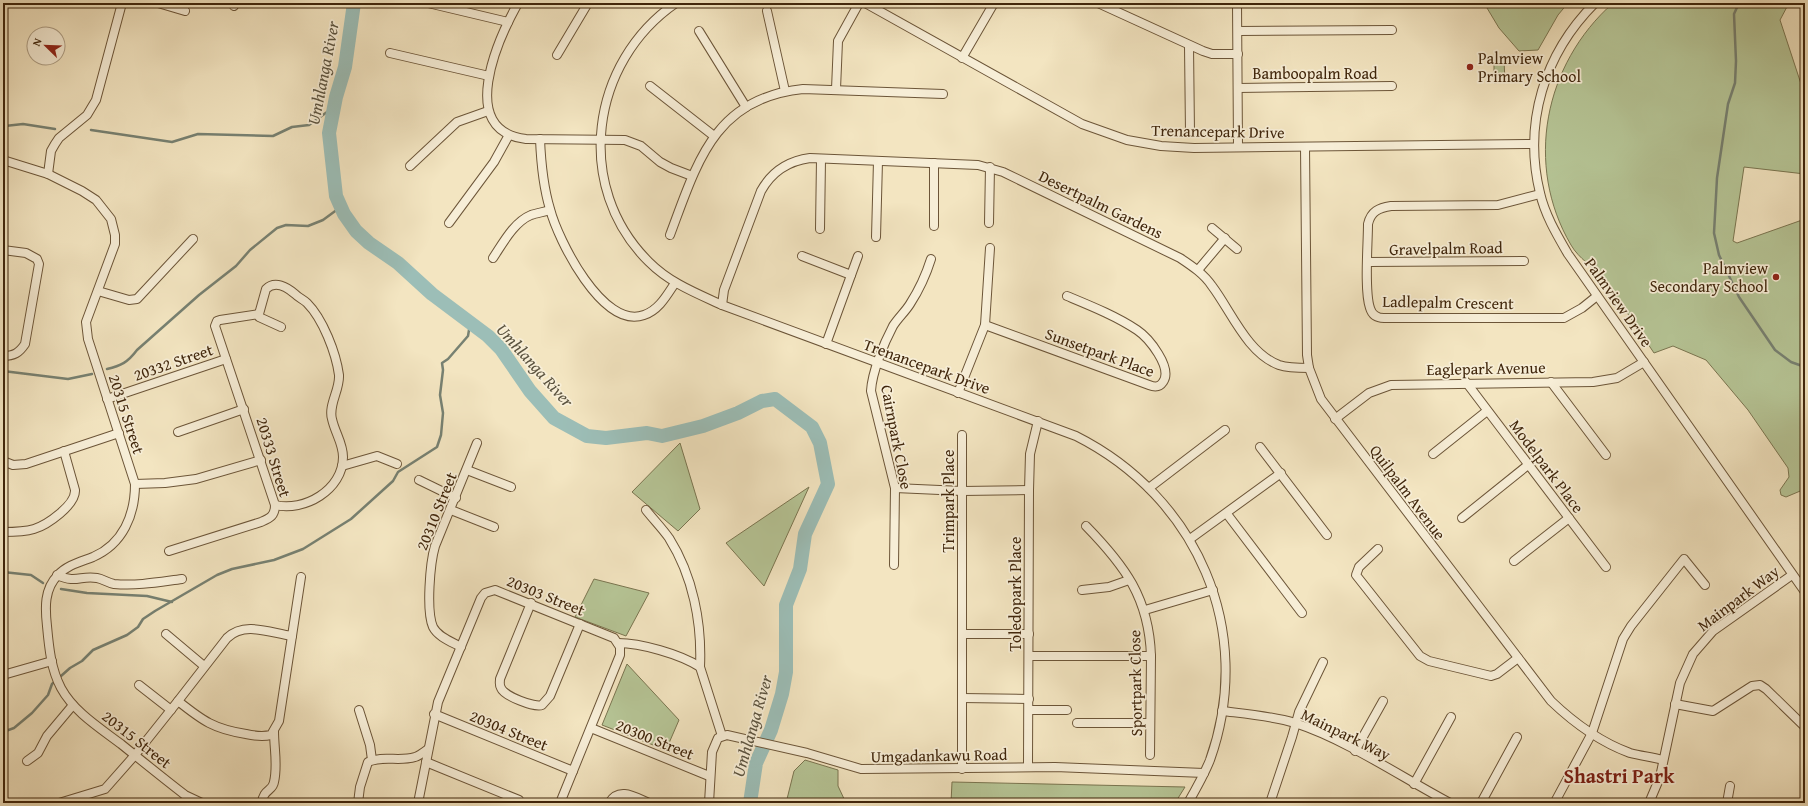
<svg xmlns="http://www.w3.org/2000/svg" width="1808" height="806" viewBox="0 0 1808 806" font-family="'Gentium Book Plus',serif">
<style>
.green{fill:#b6c596;stroke:#7a7550}
.lines{fill:none;stroke-linecap:round;stroke-linejoin:round}
.stream{stroke:#778172;stroke-width:2.5}
.river{stroke:#9cbeb7;stroke-width:14}
.minor-casing{stroke:#6c5538;stroke-width:10}
.minor{stroke:#f7eed7;stroke-width:8}
.poi-dot{fill:#8f2418;stroke:#f7eed7;stroke-width:1.5}
.labels{text-anchor:middle;stroke-width:3.5;stroke-linejoin:round;paint-order:stroke}
.poi-label{font-size:16px;fill:#3f250b;stroke:#f7eed7;text-anchor:start}
.street-label{font-size:16px;fill:#3f250b;stroke:#f7eed7}
.water-label{font-size:17px;font-style:italic;fill:#5b533f;stroke:#f7eed7}
.district-label{font-size:20px;font-weight:bold;fill:#7a1f14;stroke:#f7eed7}
</style>
<rect width="100%" height="100%" fill="#f3e5c1"/>
<filter id="stains"><feTurbulence type="fractalNoise" baseFrequency=".005" numOctaves="4"/><feColorMatrix values="0 0 0 0 .2 0 0 0 0 .09 0 0 0 0 .02 0 0 0 .5 -.17"/></filter>
<radialGradient id="worn" r=".72"><stop offset=".6" stop-color="#630" stop-opacity="0"/><stop offset="1" stop-color="#630" stop-opacity=".3"/></radialGradient>
<g class="green">
<polygon points="1484,3 1568,3 1558,15 1538,50 1519,51 1499,28"/>
<path d="M 1613,3 L 1789,3 L 1780,20 L 1805,96 L 1805,174 L 1744,167 L 1733,241 L 1737,243 L 1805,219 L 1805,489 L 1786,497 L 1781,495 L 1780,490 L 1789,477 L 1788,468 L 1748,410 L 1706,360 L 1673,346 L 1654,353 C 1637,328 1621,302 1602,278 C 1593,266 1579,259 1571,245 C 1524,165 1544,64 1613,3 Z"/>
<polygon points="1494,60 1504,60 1505,82 1494,83"/>
<polygon points="680,443 700,509 678,531 632,492"/>
<polygon points="809,487 764,586 726,543"/>
<polygon points="594,579 649,593 626,636 575,617"/>
<polygon points="627,664 679,720 666,750 602,725"/>
<polygon points="805,760 838,770 838,786 846,803 786,803 794,771"/>
<polygon points="952,782 1185,787 1175,803 951,803"/>
</g>
<g class="lines">
<g class="stream">
<polyline points="1739,3 1734,14 1736,61 1735,83 1728,104 1717,178 1714,233 1719,255 1739,297 1775,350 1791,362 1805,367"/>
<polyline points="3,124 5,126 23,124 55,129"/>
<polyline points="91,130 172,142 198,134 273,136 292,127 309,125 334,107"/>
<path d="M 107,369 C 121,366 128,362 137,350 L 199,295 L 236,266 L 250,250 L 277,228 L 286,225 L 308,226 L 323,220 L 342,206"/>
<polyline points="3,371 68,379 92,374"/>
<polyline points="3,572 31,575 43,583"/>
<polyline points="61,589 87,593 147,596 172,602"/>
<polyline points="3,732 14,728 32,713 48,695 52,684 70,668 82,661 93,650 127,635 138,627 143,619 155,611 217,575 232,569 274,560 303,549 351,519 393,481 398,472 437,447 441,435 443,413 440,395 443,370 442,363 448,359 468,336 470,324"/>
</g>
<polyline class="river" points="354,3 345,67 336,97 329,133 336,196 344,214 356,231 369,243 398,263 432,294 488,336 501,349 530,391 554,418 587,436 606,438 647,433 662,436 703,426 738,413 762,401 775,399 812,427 820,443 828,484 805,534 800,569 786,605 786,672 782,694 771,730 756,763 750,803"/>
<defs>
<g id="minor">
<polyline points="158,3 185,11"/>
<polyline points="428,3 508,22"/>
<path d="M 518,3 C 498,39 456,131 526,139 L 625,140 L 641,146 L 660,162 L 671,168 L 692,176"/>
<path d="M 676,3 C 590,62 573,187 649,262 C 670,283 696,293 722,305 L 1076,436 C 1197,497 1256,630 1210,760 C 1204,775 1196,789 1188,803"/>
<polyline points="865,3 1082,124 1127,140 1161,146 1194,148 1533,144"/>
<polyline points="1098,3 1203,51 1212,54 1238,54"/>
<polyline points="1237,3 1238,147"/>
<path d="M 1595,3 C 1544,54 1523,123 1540,193 C 1545,215 1557,235 1568,254 L 1805,592"/>
<polyline points="234,6 235,3"/>
<polyline points="767,11 785,91"/>
<polyline points="699,31 746,107"/>
<polyline points="1238,31 1392,30"/>
<polyline points="1189,46 1190,133"/>
<polyline points="390,53 489,76"/>
<polyline points="557,55 588,3"/>
<polyline points="962,58 994,3"/>
<polyline points="650,86 714,136"/>
<polyline points="1238,88 1392,86"/>
<polyline points="836,89 838,41 859,3"/>
<path d="M 540,139 C 541,163 543,186 550,209 C 558,240 603,330 644,315 C 659,310 667,295 675,283"/>
<path d="M 1305,147 L 1307,355 L 1309,368 L 1321,399 L 1551,701 C 1574,723 1600,742 1630,753 C 1641,756 1653,757 1663,760"/>
<path d="M 3,160 L 48,174 L 82,191 L 96,200 L 111,219 L 115,235 L 115,244 L 86,322 L 88,339 L 135,484 C 135,515 123,544 93,557 C 80,562 67,565 58,575 C 44,589 45,608 47,626 C 49,648 51,669 61,688 C 74,712 100,728 121,744 C 142,761 163,778 185,795 L 202,803"/>
<polyline points="934,163 934,226"/>
<polyline points="410,166 457,122 488,111"/>
<polyline points="48,174 51,151 55,144 59,138 87,115 96,100 122,3"/>
<path d="M 1540,194 L 1498,205 L 1391,206 C 1379,208 1371,211 1368,224 C 1368,244 1364,291 1370,308 C 1372,315 1377,318 1384,318 L 1564,318 L 1582,308 L 1597,296"/>
<polyline points="449,223 494,162 509,135"/>
<polyline points="989,223 990,167"/>
<polyline points="1212,228 1237,249"/>
<polyline points="820,229 821,159"/>
<path d="M 670,235 C 697,163 714,98 803,89 L 943,94"/>
<polyline points="876,237 878,161"/>
<path d="M 3,250 L 26,253 L 37,259 L 39,264 L 25,344 C 19,353 14,356 3,356"/>
<polyline points="802,256 851,275"/>
<path d="M 493,258 C 503,243 514,222 531,215 C 537,213 544,212 550,210"/>
<polyline points="1368,262 1524,261"/>
<polyline points="1198,270 1225,238"/>
<polyline points="98,291 129,300 137,299 193,239"/>
<path d="M 722,305 L 724,290 L 761,191 C 772,171 788,161 810,158 L 978,165 L 1003,172 L 1180,258 C 1192,266 1204,274 1212,286 C 1231,311 1247,353 1279,365 C 1288,368 1299,368 1309,368"/>
<path d="M 259,314 L 266,289 C 275,280 287,287 295,294 C 299,298 304,300 307,303 C 323,319 336,353 339,375 C 340,390 328,405 332,419 C 335,433 343,443 343,457 C 343,490 304,512 275,505"/>
<path d="M 985,325 L 1149,385 C 1154,387 1159,388 1163,382 C 1173,368 1149,338 1137,330 C 1116,316 1091,306 1067,296"/>
<polyline points="826,344 858,256"/>
<polyline points="1466,382 1606,567"/>
<polyline points="1551,382 1606,455"/>
<polyline points="958,393 985,325 990,248"/>
<polyline points="107,399 226,359"/>
<polyline points="1335,419 1369,393 1391,385 1593,382 1617,378 1644,362"/>
<polyline points="178,432 244,409"/>
<polyline points="1260,447 1327,535"/>
<polyline points="1433,454 1487,411"/>
<polyline points="3,461 13,465 26,464 119,433"/>
<polyline points="342,466 377,456 397,464"/>
<polyline points="467,470 511,487"/>
<polyline points="419,480 456,498"/>
<polyline points="135,484 165,483 196,479 261,460"/>
<polyline points="895,488 962,491 1029,490"/>
<polyline points="1149,488 1225,430"/>
<polyline points="451,510 494,527"/>
<path d="M 646,510 C 653,519 662,528 669,538 C 693,576 702,623 700,667"/>
<polyline points="1227,514 1302,613"/>
<polyline points="1462,518 1528,465"/>
<path d="M 1086,526 C 1125,566 1149,598 1151,656 L 1150,755"/>
<path d="M 3,532 C 13,532 24,532 34,529 C 47,525 76,505 75,490 L 64,451"/>
<polyline points="1190,539 1281,473"/>
<polyline points="1378,549 1359,567 1356,575 1420,656 1429,661 1491,676 1497,674 1518,658"/>
<path d="M 169,551 L 261,522 C 270,518 275,516 275,505 L 215,326 L 217,321 L 220,320 L 259,314 L 259,317 L 281,327"/>
<polyline points="1514,561 1569,518"/>
<path d="M 894,565 L 895,488 L 871,391 C 872,372 884,343 893,326 C 898,318 905,312 910,304 C 919,290 926,275 931,259"/>
<path d="M 57,575 C 77,584 80,575 97,578 C 103,579 108,583 114,584 C 138,586 159,582 182,579"/>
<polyline points="1082,590 1109,587 1129,580"/>
<path d="M 531,603 L 500,679 C 500,682 499,685 501,688 C 504,696 535,708 542,705 L 550,696 L 580,624"/>
<polyline points="1145,610 1213,590"/>
<polyline points="166,634 204,666"/>
<polyline points="962,634 1029,634"/>
<path d="M 618,643 C 640,643 680,654 700,667 L 722,736"/>
<path d="M 461,647 C 452,642 438,637 433,627 C 426,611 430,563 435,546 L 477,443"/>
<polyline points="1029,656 1151,656"/>
<polyline points="3,675 52,661"/>
<polyline points="139,685 171,710"/>
<polyline points="962,698 1029,699"/>
<path d="M 178,701 L 227,638 C 245,621 270,633 292,636"/>
<polyline points="1675,704 1713,711 1752,686 1760,685 1766,689 1805,727"/>
<polyline points="359,710 370,745 372,760"/>
<polyline points="1029,710 1067,710"/>
<path d="M 1222,711 C 1247,714 1272,716 1295,723 C 1347,740 1401,777 1450,803"/>
<polyline points="434,714 573,771"/>
<polyline points="1077,723 1150,723"/>
<polyline points="591,728 709,776"/>
<polyline points="1355,751 1383,701"/>
<polyline points="27,761 38,753 47,736 73,705"/>
<polyline points="426,762 519,800"/>
<polyline points="1028,767 1029,490 1030,454 1038,421"/>
<polyline points="962,769 962,435"/>
<polyline points="1414,784 1451,717"/>
<polyline points="1556,800 1592,733 1623,639 1631,626 1684,559 1705,585"/>
<path d="M 59,803 L 105,789 L 135,755 L 178,701 C 203,721 214,729 246,734 C 255,736 262,737 271,735 L 279,721 L 301,577"/>
<path d="M 262,803 C 263,789 273,791 274,782 C 278,765 274,749 274,731"/>
<path d="M 358,803 L 360,787 L 368,762 C 383,755 399,762 415,757 C 419,756 424,752 428,749"/>
<polyline points="418,803 438,702 481,598 485,593 495,590 614,638 620,647 620,655 560,803"/>
<path d="M 609,803 C 619,786 635,797 649,803"/>
<polyline points="709,803 712,752 718,738 727,735 807,753 861,769 1055,767 1204,773"/>
<polyline points="1270,803 1292,737 1299,712 1323,662"/>
<polyline points="1481,803 1517,737"/>
<polyline points="1649,803 1660,777 1680,683 1693,654 1713,631 1792,575"/>
<polyline points="1727,803 1730,786"/>
</g>
</defs>
<use href="#minor" class="minor-casing"/>
<use href="#minor" class="minor"/>
</g>
<g class="poi-dot">
<circle cx="1470" cy="67" r="4"/>
<circle cx="1776" cy="277" r="4"/>
</g>
<g class="labels">
<g class="poi-label">
<text x="1478" y="64">Palmview<tspan x="1478" dy="18">Primary School</tspan></text>
<text x="1768" y="274" text-anchor="end">Palmview<tspan x="1768" dy="18">Secondary School</tspan></text>
</g>
<g class="street-label">
<text x="1315" y="79">Bamboopalm Road</text>
<text transform="translate(1218 131) rotate(1)" y="6">Trenancepark Drive</text>
<text transform="translate(1101 204) rotate(26)" y="6">Desertpalm Gardens</text>
<text transform="translate(1446 248) rotate(-1)" y="6">Gravelpalm Road</text>
<text transform="translate(1448 302) rotate(1)" y="6">Ladlepalm Crescent</text>
<text transform="translate(1619 302) rotate(55)" y="6">Palmview Drive</text>
<text transform="translate(1100 352) rotate(20)" y="6">Sunsetpark Place</text>
<text transform="translate(173 362) rotate(-19)" y="6">20332 Street</text>
<text transform="translate(927 366) rotate(20)" y="6">Trenancepark Drive</text>
<text transform="translate(1486 368) rotate(-1)" y="6">Eaglepark Avenue</text>
<text transform="translate(127 414) rotate(72)" y="6">20315 Street</text>
<text transform="translate(897 437) rotate(79)" y="6">Cairnpark Close</text>
<text transform="translate(274 457) rotate(73)" y="6">20333 Street</text>
<text transform="translate(1547 466) rotate(53)" y="6">Modelpark Place</text>
<text transform="translate(1408 492) rotate(53)" y="6">Quilpalm Avenue</text>
<text transform="translate(948 501) rotate(-90)" y="6">Trimpark Place</text>
<text transform="translate(436 511) rotate(-68)" y="6">20310 Street</text>
<text transform="translate(1015 594) rotate(-90)" y="6">Toledopark Place</text>
<text transform="translate(546 595) rotate(22)" y="6">20303 Street</text>
<text transform="translate(1738 598) rotate(-37)" y="6">Mainpark Way</text>
<text transform="translate(1135 683) rotate(-91)" y="6">Sportpark Close</text>
<text transform="translate(509 730) rotate(22)" y="6">20304 Street</text>
<text transform="translate(1346 734) rotate(26)" y="6">Mainpark Way</text>
<text transform="translate(137 739) rotate(38)" y="6">20315 Street</text>
<text transform="translate(655 739) rotate(22)" y="6">20300 Street</text>
<text transform="translate(939 755) rotate(-1)" y="6">Umgadankawu Road</text>
</g>
<g class="water-label">
<text transform="translate(323 73) rotate(-79)" y="6">Umhlanga River</text>
<text transform="translate(535 365) rotate(48)" y="6">Umhlanga River</text>
<text transform="translate(752 726) rotate(-74)" y="6">Umhlanga River</text>
</g>
<g class="district-label">
<text x="1619" y="783">Shastri Park</text>
</g>
</g>
<rect width="1808" height="806" fill="none" stroke="#f3e5c1" stroke-width="16"/>
<rect x="4" y="4" width="1800" height="798" fill="none" stroke="#3f250b" stroke-width="2"/>
<rect x="8" y="8" width="1792" height="790" fill="none" stroke="#3f250b"/>
<g transform="translate(46 46) rotate(293)"><circle r="19" fill="#f7eed7" stroke="#ad9e85"/>
<path d="M0-3L7 15L0 10L-7 15Z" fill="#8f2418"/>
<text y="-6" font-size="11" font-weight="bold" text-anchor="middle" fill="#3f250b">N</text>
</g>
<rect width="100%" height="100%" filter="url(#stains)"/>
<rect width="100%" height="100%" fill="url(#worn)"/>
</svg>
